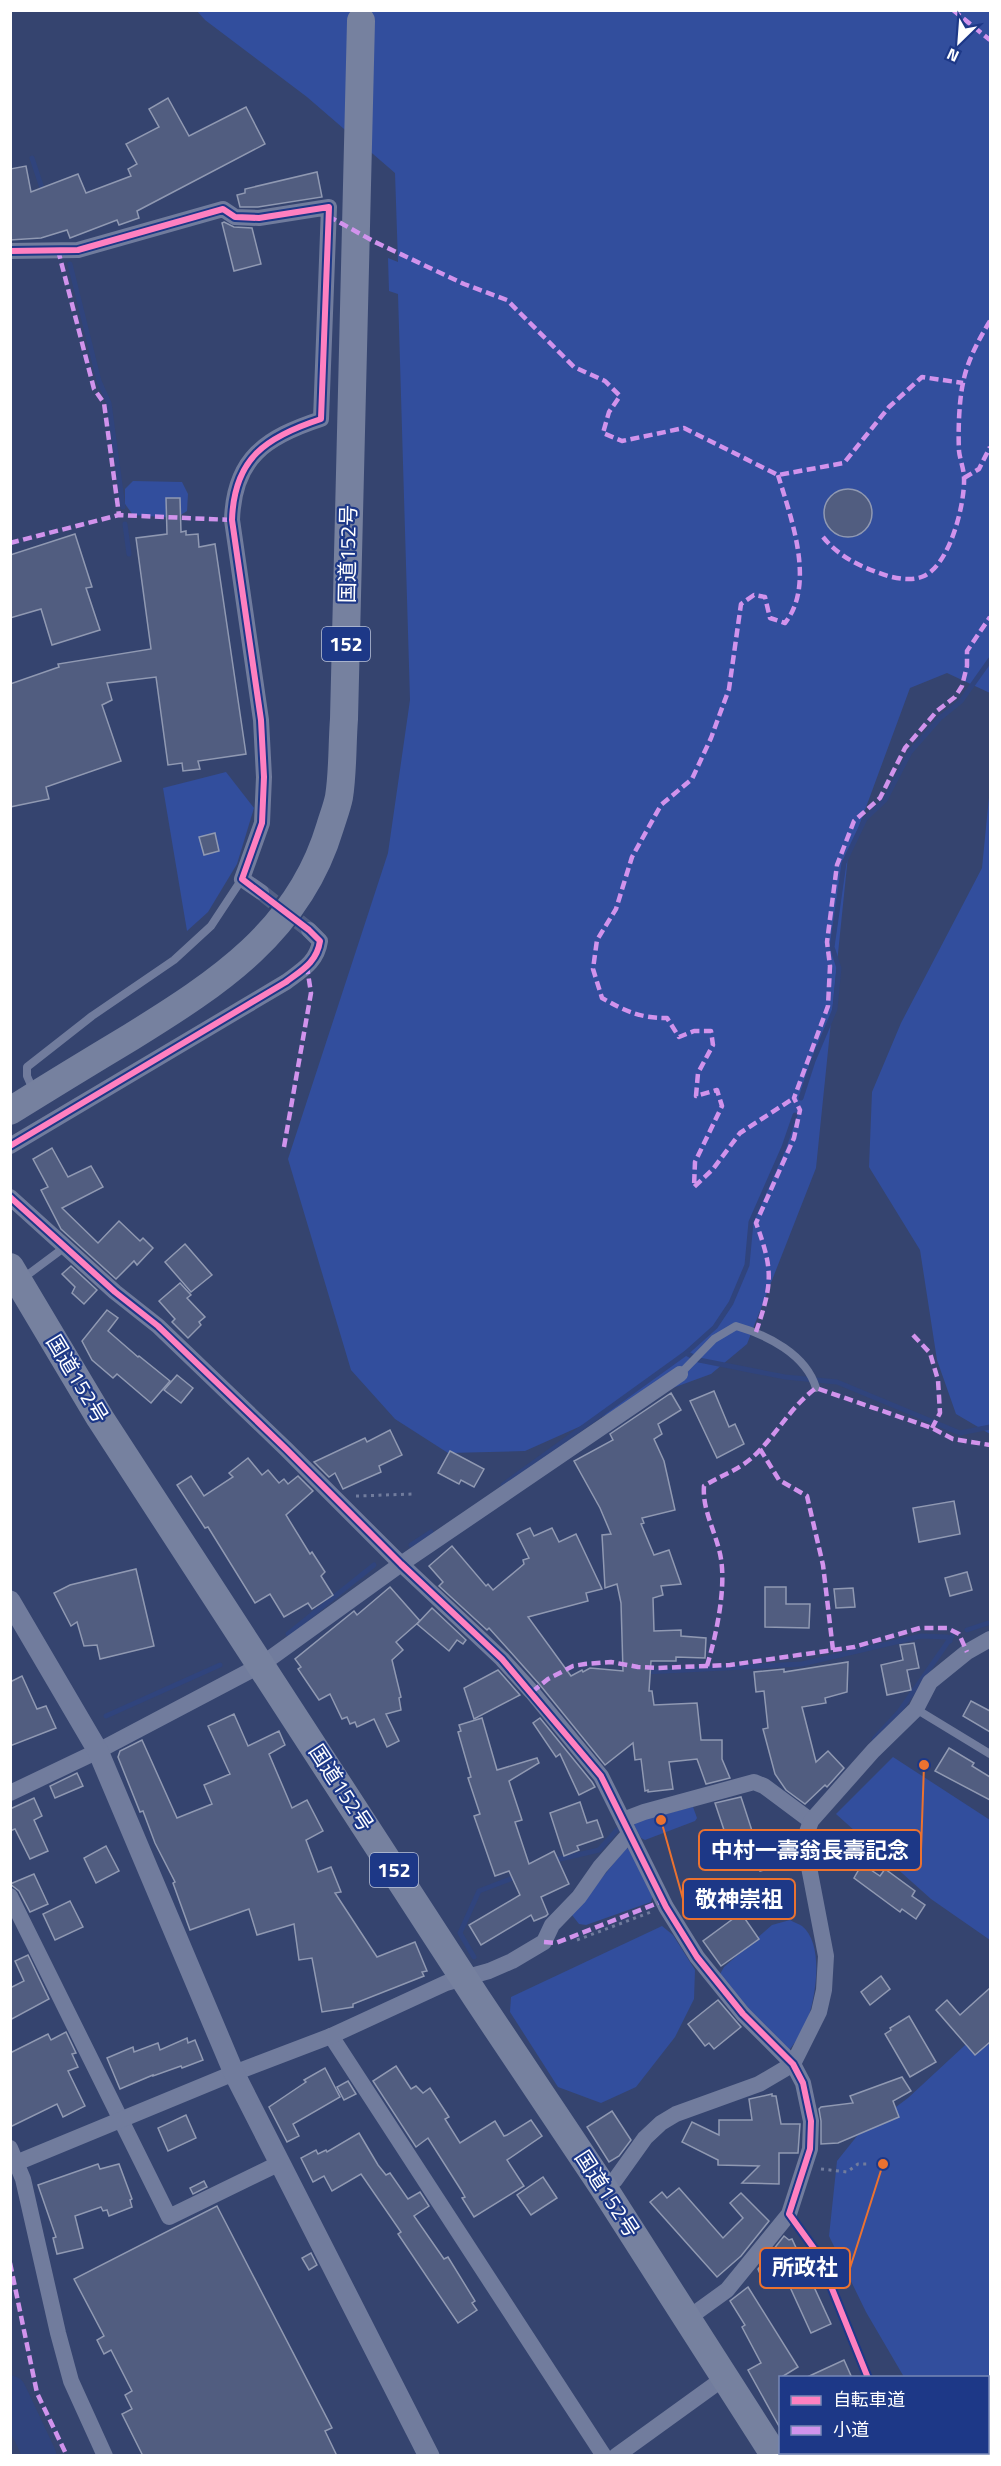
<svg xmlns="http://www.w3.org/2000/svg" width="1001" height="2466" viewBox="0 0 1001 2466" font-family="'Titillium Web','Noto Sans JP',sans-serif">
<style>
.green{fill:#324e9d}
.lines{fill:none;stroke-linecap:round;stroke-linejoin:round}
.stream{stroke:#30447d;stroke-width:5}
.river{stroke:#30447d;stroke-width:33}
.building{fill:#515d80;stroke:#9099b2;stroke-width:1.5}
.minor-tunnel{stroke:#536085;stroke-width:16;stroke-dasharray:16 8;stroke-linecap:butt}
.path{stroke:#717c9d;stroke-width:3;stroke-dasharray:3 4.5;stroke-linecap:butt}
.service{stroke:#717c9d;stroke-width:8}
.minor{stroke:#717c9d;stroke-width:16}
.tertiary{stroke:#717c9d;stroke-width:21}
.trunk{stroke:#76819f;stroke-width:28}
.quiet{stroke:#d193ec;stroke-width:4.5;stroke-dasharray:9 4.5;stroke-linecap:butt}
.cycleway-casing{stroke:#1d3887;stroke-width:10}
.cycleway{stroke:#ff80c0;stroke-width:6}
.labels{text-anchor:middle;stroke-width:4.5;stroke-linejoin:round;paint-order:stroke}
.shield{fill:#1d3887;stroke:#bbc3db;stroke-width:1.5}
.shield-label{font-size:20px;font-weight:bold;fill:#fff}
.street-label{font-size:21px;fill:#fff;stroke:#1d3887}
.leader{fill:none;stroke:#eb7230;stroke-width:2}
.callout-dot{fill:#eb7230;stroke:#1d3887;stroke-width:2}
.callout{fill:#1d3887;stroke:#eb7230;stroke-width:2}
.callout-label{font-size:22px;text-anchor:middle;font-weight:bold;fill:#fff}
</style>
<rect width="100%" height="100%" fill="#35446f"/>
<g class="green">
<polygon points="197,11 990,11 990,693 947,673 910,688 848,856 816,1168 747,1344 711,1374 637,1401 525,1451 448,1453 395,1419 351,1370 288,1159 388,853 410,700 398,294 389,291 388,258 398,262 395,173 307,97 205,20"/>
<polygon points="133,481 182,482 188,494 187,511 176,518 133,515 125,504 125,489"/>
<polygon points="226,772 254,808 237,864 208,912 187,931 163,788"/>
<polygon points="990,787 990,1434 956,1414 937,1360 920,1250 869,1167 872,1092 901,1023 982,868"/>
<polygon points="893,1757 990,1820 990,1940 931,1899 836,1814"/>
<polygon points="693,1807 697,1818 695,1821 645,1840 641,1838 634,1825 636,1821"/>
<polygon points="626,1848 630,1849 653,1895 651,1902 586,1925 579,1924 572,1915"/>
<path d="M 790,1920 C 793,1922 799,1924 802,1926 C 826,1945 815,2005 804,2029 C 800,2037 793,2044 788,2052 L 781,2048 L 720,1974 L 724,1967 L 772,1925 Z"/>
<polygon points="662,1926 673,1935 695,1970 694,1999 675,2037 636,2087 601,2103 558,2087 510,2012 511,1997"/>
<polygon points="990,2022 990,2455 949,2455 947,2453 988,2452 988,2378 904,2377 866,2312 829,2236 837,2161 857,2136 908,2098"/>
</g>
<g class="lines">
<g class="stream">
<polyline points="32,158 44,194"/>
<polyline points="70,264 99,381 109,403 123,507"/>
<polyline points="125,524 129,554"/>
<polyline points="801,1098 813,1061 835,1009 839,968 832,947 844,863 865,819 885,800 910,752 940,718 961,701 990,660"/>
<polyline points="686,1353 715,1327 731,1303 747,1265 751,1222 784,1147 795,1115"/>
<polyline points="503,1485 686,1353 699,1360 785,1377 837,1382 960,1433 990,1427"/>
<polyline points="411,1545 431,1532"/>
<polyline points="967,1630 988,1623"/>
<polyline points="288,1634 374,1565"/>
<polyline points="645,1672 802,1664 921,1636 947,1637 950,1641"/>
<polyline points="106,1716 220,1665"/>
<polyline points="874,1739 899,1712 952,1636"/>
<polyline points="551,1861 599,1850 617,1830"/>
<polyline points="474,1957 460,1933 479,1891 518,1876"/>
</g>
<polyline class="river" points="10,2392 40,2456"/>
</g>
<g class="building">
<polygon points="168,98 189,136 246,107 265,144 137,211 139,218 119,225 117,220 70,238 67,230 41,238 10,240 10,169 26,166 31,192 78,174 86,193 131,176 128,169 137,164 126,144 159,127 149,109"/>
<polygon points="317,172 322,197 258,207 240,207 237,195 245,193 245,189"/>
<polygon points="224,222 234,227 252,228 261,264 234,271 222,223"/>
<circle cx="848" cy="513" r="24"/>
<polygon points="166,498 180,498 181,532 186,531 186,535 198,534 199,547 215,544 246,754 198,761 200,769 183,771 182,763 168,765 156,677 107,683 112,700 102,705 121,761 46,787 49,799 10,807 10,684 59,667 58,664 151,649 136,538 167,534"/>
<polygon points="75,534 92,587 86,588 100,630 52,645 41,609 10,618 10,555"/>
<polygon points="215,833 219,851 204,855 199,837"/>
<polygon points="52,1148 68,1177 91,1166 103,1187 62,1208 98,1243 119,1221 140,1241 143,1238 153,1248 137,1265 134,1261 116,1279 61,1229 41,1190 48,1187 33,1159"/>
<polygon points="185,1244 212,1275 191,1292 165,1262"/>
<polygon points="71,1266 97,1290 84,1304 72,1293 75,1287 62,1274"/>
<polygon points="180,1283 191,1295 187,1298 205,1317 199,1322 201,1325 188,1338 172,1322 175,1319 159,1301"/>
<polygon points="107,1310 118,1318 108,1331 138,1357 139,1356 170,1381 151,1403 117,1374 113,1378 92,1360 82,1341"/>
<polygon points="177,1375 193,1388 181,1403 164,1390"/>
<polygon points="714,1391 729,1427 735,1424 744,1444 717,1458 690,1401"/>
<polygon points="671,1393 681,1410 658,1424 662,1434 654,1439 664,1461 675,1510 642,1518 644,1523 641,1524 654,1555 669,1550 681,1584 661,1586 663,1595 653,1598 654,1631 681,1630 681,1636 706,1638 705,1658 676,1657 676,1661 651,1661 649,1691 652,1691 654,1705 697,1703 701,1740 722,1740 722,1759 730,1778 706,1784 697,1759 669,1762 673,1789 648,1792 648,1790 645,1791 641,1759 635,1760 633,1743 605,1765 540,1685 489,1628 487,1630 439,1586 443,1582 429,1566 452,1546 486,1586 488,1584 493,1590 524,1564 523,1560 529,1558 517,1534 530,1528 534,1536 552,1528 559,1542 576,1534 602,1589 586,1593 588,1601 528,1617 571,1676 582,1670 583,1672 590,1668 623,1671 621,1603 617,1584 605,1588 602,1535 611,1534 600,1508 574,1461 613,1440 610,1434"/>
<polygon points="390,1430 402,1455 379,1466 381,1472 365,1479 343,1489 335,1473 329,1477 314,1462 365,1438 367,1442"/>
<polygon points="450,1451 484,1469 474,1487 461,1480 459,1484 438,1473"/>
<polygon points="248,1458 262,1475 268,1470 279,1483 284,1479 288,1484 298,1476 313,1491 286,1515 310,1554 312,1552 325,1572 321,1576 333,1595 312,1609 308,1603 284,1617 270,1594 255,1603 208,1527 205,1528 177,1485 191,1476 204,1496 233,1477 229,1473"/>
<polygon points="954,1501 960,1534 919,1542 913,1508"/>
<polygon points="136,1569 154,1646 100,1659 97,1645 84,1646 77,1622 71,1626 54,1593 70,1585"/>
<polygon points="967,1572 972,1590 950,1596 945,1578"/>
<polygon points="390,1587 420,1621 396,1642 403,1650 392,1660 401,1697 399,1698 401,1710 386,1714 399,1741 387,1747 374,1719 357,1727 355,1722 350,1724 347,1717 342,1719 330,1694 319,1700 298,1669 301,1667 295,1659 354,1611 357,1615"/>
<polygon points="765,1587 786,1587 786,1604 810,1604 809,1628 765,1627"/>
<polygon points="853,1588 855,1607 836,1608 834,1589"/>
<polygon points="432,1608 466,1640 463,1644 457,1640 449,1651 417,1624"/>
<polygon points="914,1643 919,1668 907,1670 911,1690 887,1695 881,1665 903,1660 900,1645"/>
<polygon points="848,1662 847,1692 825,1698 826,1703 802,1707 816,1762 828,1751 844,1768 827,1787 825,1785 805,1804 786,1790 775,1774 763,1729 768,1728 764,1691 756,1692 754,1672 784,1669 784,1672"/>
<polygon points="498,1670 520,1695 474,1719 464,1688"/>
<polygon points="22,1676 37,1709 46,1706 56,1728 10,1746 10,1682"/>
<polygon points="971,1701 990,1711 990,1732 963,1716"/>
<polygon points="234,1714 248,1746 279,1731 285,1745 269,1754 292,1808 307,1800 323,1831 306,1840 318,1872 331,1867 341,1892 335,1893 377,1957 415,1942 427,1971 422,1972 424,1976 353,2004 353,2007 322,2012 312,1958 299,1960 294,1924 257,1935 249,1909 190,1930 173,1883 175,1882 155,1843 143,1811 140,1812 118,1757 120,1751 142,1740 177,1818 212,1804 204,1785 230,1774 208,1726"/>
<polygon points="482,1718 497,1770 537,1758 539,1763 509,1781 522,1820 515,1822 529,1864 554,1851 569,1884 541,1897 548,1914 546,1916 534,1921 531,1915 481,1945 469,1925 520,1895 509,1871 495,1876 474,1816 480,1814 468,1778 471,1777 458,1732 461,1731 459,1725"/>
<polygon points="540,1718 592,1782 595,1787 579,1795 560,1754 556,1757 533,1723"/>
<polygon points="949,1748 974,1763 972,1766 990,1777 990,1800 935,1771"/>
<polygon points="77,1773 83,1786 55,1798 50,1786"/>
<polygon points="741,1797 756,1843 731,1851 715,1803"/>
<polygon points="34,1798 42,1816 34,1820 48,1851 30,1859 15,1829 10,1831 10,1809"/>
<polygon points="580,1802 587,1823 597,1820 603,1837 577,1846 579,1850 564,1856 550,1813"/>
<polygon points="106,1846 119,1871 96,1883 84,1858"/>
<polygon points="774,1849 778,1866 760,1871 755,1854"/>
<polygon points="862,1864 880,1876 885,1869 915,1891 912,1896 925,1905 916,1919 902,1909 900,1912 854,1878"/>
<polygon points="34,1874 48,1904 30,1912 19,1891 10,1884"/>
<polygon points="70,1901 83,1927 55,1940 43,1914"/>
<polygon points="741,1913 759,1939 721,1966 703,1941"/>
<polygon points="28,1955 49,1999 10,2020 10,1988 24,1981 15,1961"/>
<polygon points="881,1976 890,1989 870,2005 861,1992"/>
<polygon points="990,1988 990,2042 975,2055 936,2010 947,2000 960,2015"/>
<polygon points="718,2000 741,2027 714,2049 709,2043 705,2046 688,2024"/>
<polygon points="909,2016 936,2062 910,2077 885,2034 891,2030 890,2028"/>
<polygon points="66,2032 76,2053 72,2054 78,2067 68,2071 85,2106 63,2117 57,2104 10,2127 10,2053 48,2034 51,2040"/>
<polygon points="187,2038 188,2043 195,2040 203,2060 182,2068 181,2066 153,2076 153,2075 120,2089 107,2058 133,2047 134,2052 158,2043 160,2050"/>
<polygon points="396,2066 411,2089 416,2086 423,2093 430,2088 449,2117 445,2119 460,2143 495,2121 504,2136 507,2135 531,2120 542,2136 507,2160 524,2186 474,2217 462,2198 465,2197 461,2190 428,2138 416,2147 373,2081"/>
<polygon points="325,2068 340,2097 293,2124 299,2136 287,2142 269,2107 306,2082 304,2080"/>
<polygon points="902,2077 911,2091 893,2101 899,2117 838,2143 821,2144 821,2121 819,2109 821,2107 853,2103 850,2096"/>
<polygon points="348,2081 356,2094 344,2100 337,2087"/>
<polygon points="772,2094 772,2096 776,2096 781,2124 800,2124 798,2153 779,2153 779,2184 742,2183 759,2166 718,2165 718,2160 682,2142 692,2122 719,2135 719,2120 752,2120 749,2099"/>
<polygon points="612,2111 631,2140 619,2156 609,2162 587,2127"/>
<polygon points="186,2115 196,2138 168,2151 158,2128"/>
<polygon points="359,2133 378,2165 386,2175 390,2173 408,2199 420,2192 429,2206 414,2216 444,2259 448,2257 475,2301 472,2303 477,2310 458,2323 398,2234 401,2232 361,2174 332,2191 324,2176 313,2182 301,2158 316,2150 318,2154 326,2150 327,2152"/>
<polygon points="98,2164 100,2169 119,2164 132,2199 130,2200 132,2207 109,2216 107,2210 103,2211 101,2207 75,2216 83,2248 57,2254 53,2238 56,2237 38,2185"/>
<polygon points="543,2177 557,2198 531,2215 517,2195"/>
<polygon points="204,2181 207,2187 193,2194 190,2188"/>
<polygon points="679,2188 723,2238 743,2218 730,2203 741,2193 769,2221 741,2256 717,2277 650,2202 662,2192 667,2198"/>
<polygon points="217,2206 332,2428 325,2431 337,2456 143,2456 122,2414 132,2409 125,2395 132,2391 111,2350 104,2354 97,2340 104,2336 74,2279"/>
<polygon points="784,2236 789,2240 792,2239 831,2324 811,2333 784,2274 764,2283 758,2269"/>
<polygon points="311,2253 317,2265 309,2270 302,2258"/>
<polygon points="748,2287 798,2367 780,2378 780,2428 748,2370 761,2363 742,2327 745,2325 730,2301"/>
<polygon points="844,2360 852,2378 805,2378"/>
</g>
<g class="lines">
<polyline class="minor-tunnel" points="261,892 309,930"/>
<g class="path">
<polyline points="356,1496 414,1494"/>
<polyline points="704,1849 723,1842"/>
<polyline points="758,1850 788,1839"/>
<polyline points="722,1865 738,1858"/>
<polyline points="577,1940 651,1912"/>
<polyline points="821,2169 847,2172 858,2164 870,2164"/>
</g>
<g class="service">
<polyline points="34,1092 27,1076 27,1067 92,1016 174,960 211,926 242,879"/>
<polyline points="22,1279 65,1247"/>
<path d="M 680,1374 L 714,1339 L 736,1326 C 767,1335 806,1354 816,1388"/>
<polyline points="916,1709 990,1754"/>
<polyline points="789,2214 818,2254 868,2378"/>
<polyline points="900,2452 902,2456"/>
</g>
<g class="minor">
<path d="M 10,251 L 78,250 L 223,209 L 235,217 L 259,218 L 329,207 L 321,419 C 266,437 234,458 232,520 L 261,720 L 264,777 L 262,823 L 242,879 L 261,892"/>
<path d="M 10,1146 L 286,982 C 302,970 317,962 320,941 L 309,930"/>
<polyline points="10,1197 115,1292 158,1326 286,1449 401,1564 502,1659 532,1692 601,1776 666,1907 697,1957 743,2014 793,2064 803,2083 811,2121 810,2149 789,2214 727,2290 687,2319"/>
<polyline points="10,1793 98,1751 261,1665 401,1564 680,1374"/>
<polyline points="623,1820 644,1812 754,1782 764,1786 811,1821"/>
<polyline points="10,1896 169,2217 280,2163"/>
<polyline points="331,2036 604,2456"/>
<polyline points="10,2148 23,2179 58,2333 71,2381 105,2456"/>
<polyline points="16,2163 234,2073 331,2036 446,1983 489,1971 512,1961 544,1942 552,1925 579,1897 600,1867 629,1834"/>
<polyline points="603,2187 615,2180 645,2138 661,2123 676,2114 759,2084 793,2064 819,2012 824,1990 826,1956 804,1841 811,1821 873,1751 916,1709 930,1682 967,1652 990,1639"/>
<polyline points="616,2456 724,2378"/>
</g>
<polyline class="tertiary" points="10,1601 98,1751 234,2073 429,2456"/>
<g class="trunk">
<path d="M 10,1111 C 50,1086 91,1061 131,1037 C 218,983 299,931 330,827 C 333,817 337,807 339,797 C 343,772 342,745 344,719 L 361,21"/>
<polyline points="10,1267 100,1418 476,1997 603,2187 775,2456"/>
</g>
<g class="quiet">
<polyline points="953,10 990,40"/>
<polyline points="328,216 375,242 464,284 507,300 574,367 605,381 620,396 609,412 603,433 622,441 684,428 778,475 844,463 889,407 922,377 963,383"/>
<polyline points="58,250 94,389 104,403 119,515"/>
<path d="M 778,475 C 791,518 816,584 785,623 L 770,618 L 765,597 L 754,595 L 741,604 L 729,689 L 711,738 L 692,779 L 661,805 L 632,857 L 616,909 L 597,940 L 593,969 L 602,998 C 625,1011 639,1018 667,1018 L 679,1037 L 694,1031 L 711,1031 L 713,1045 L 698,1073 L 696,1096 L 717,1090 L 722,1106 L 695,1162 L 694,1187 L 713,1169 L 740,1133 L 794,1098"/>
<polyline points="964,478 979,469 990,447"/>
<path d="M 823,537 C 840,558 863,568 888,576 C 900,579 913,581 924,576 C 950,564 965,504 964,478 C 964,469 960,460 959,451 C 958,432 959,401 963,383 C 967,361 979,339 990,321"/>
<polyline points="10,543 119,515 232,520"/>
<polyline points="284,1147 311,993 307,967"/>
<path d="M 756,1332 C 772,1285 774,1271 756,1223 L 794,1138 L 800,1110 L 794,1098 L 828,1006 L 830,966 L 827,942 L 837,865 L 854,821 L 880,798 L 905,748 L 937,711 L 955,697 L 962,686 L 967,666 L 967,651 L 990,617"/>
<polyline points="913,1335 930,1353 938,1380 940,1413 932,1428"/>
<polyline points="760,1449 779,1480 807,1496 823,1565 833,1650"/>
<path d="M 707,1666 C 716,1636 726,1590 721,1559 C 717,1534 702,1511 704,1486 C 725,1473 741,1470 759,1451 C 780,1429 792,1406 816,1388 L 932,1428 L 953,1439 L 990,1445"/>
<polyline points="532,1692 548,1679 573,1666 585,1664 611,1662 638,1667 658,1668 730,1665 854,1647 920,1628 947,1628 959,1634 967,1652"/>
<polyline points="544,1942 556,1943 663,1901"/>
<polyline points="10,2263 37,2393 67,2456"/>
</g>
<defs>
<g id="cycleway">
<path d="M 10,251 L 78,250 L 223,209 L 235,217 L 259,218 L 329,207 L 321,419 C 266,437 234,458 232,520 L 261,720 L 264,777 L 262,823 L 242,879 L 309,930 L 320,941 C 317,962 302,970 286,982 L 10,1146"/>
<polyline points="10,1197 115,1292 158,1326 286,1449 401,1564 502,1659 601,1776 666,1907 697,1957 743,2014 793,2064 803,2083 811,2121 810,2149 789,2214 818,2254 868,2378"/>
</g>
</defs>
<use href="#cycleway" class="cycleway-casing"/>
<use href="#cycleway" class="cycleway"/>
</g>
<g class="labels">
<g class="shield">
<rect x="322" y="627" width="48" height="34" rx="4.5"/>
<rect x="370" y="1853" width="48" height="34" rx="4.5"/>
</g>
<g class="shield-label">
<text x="346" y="651">152</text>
<text x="394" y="1877">152</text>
</g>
<g class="street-label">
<text transform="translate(348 554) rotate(-89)" y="7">国道152号</text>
<text transform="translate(77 1379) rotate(59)" y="7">国道152号</text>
<text transform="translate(341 1788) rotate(57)" y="7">国道152号</text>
<text transform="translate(607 2194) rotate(57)" y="7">国道152号</text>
</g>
</g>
<path class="leader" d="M924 1765L921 1850M661 1820L683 1899M883 2164L850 2268"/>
<g class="callout-dot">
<circle cx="924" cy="1765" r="6"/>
<circle cx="661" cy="1820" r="6"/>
<circle cx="883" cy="2164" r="6"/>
</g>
<g class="callout">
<rect x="699" y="1830" width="222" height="40" rx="6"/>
<rect x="683" y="1879" width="112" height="40" rx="6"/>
<rect x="760" y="2248" width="90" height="40" rx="6"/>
</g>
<g class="callout-label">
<text x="810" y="1858">中村一壽翁長壽記念</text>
<text x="739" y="1907">敬神崇祖</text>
<text x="805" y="2275">所政社</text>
</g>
<rect width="1001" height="2466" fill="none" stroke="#ffffff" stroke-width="24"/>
<rect x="779" y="2376" width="210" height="78" fill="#1d3887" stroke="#7788b7" stroke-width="1.5"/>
<rect x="791" y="2396" width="30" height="9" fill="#ff80c0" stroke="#7788b7" stroke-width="1.5"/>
<text x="833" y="2406" font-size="18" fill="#ffffff">自転車道</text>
<rect x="791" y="2426" width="30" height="9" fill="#d193ec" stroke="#7788b7" stroke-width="1.5"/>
<text x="833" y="2436" font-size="18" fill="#ffffff">小道</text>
<g transform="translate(959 42) rotate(205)" stroke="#1d3887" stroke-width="4.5" paint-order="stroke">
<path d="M0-4.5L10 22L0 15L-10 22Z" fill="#ffffff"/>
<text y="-9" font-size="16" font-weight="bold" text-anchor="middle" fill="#ffffff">N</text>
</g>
</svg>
